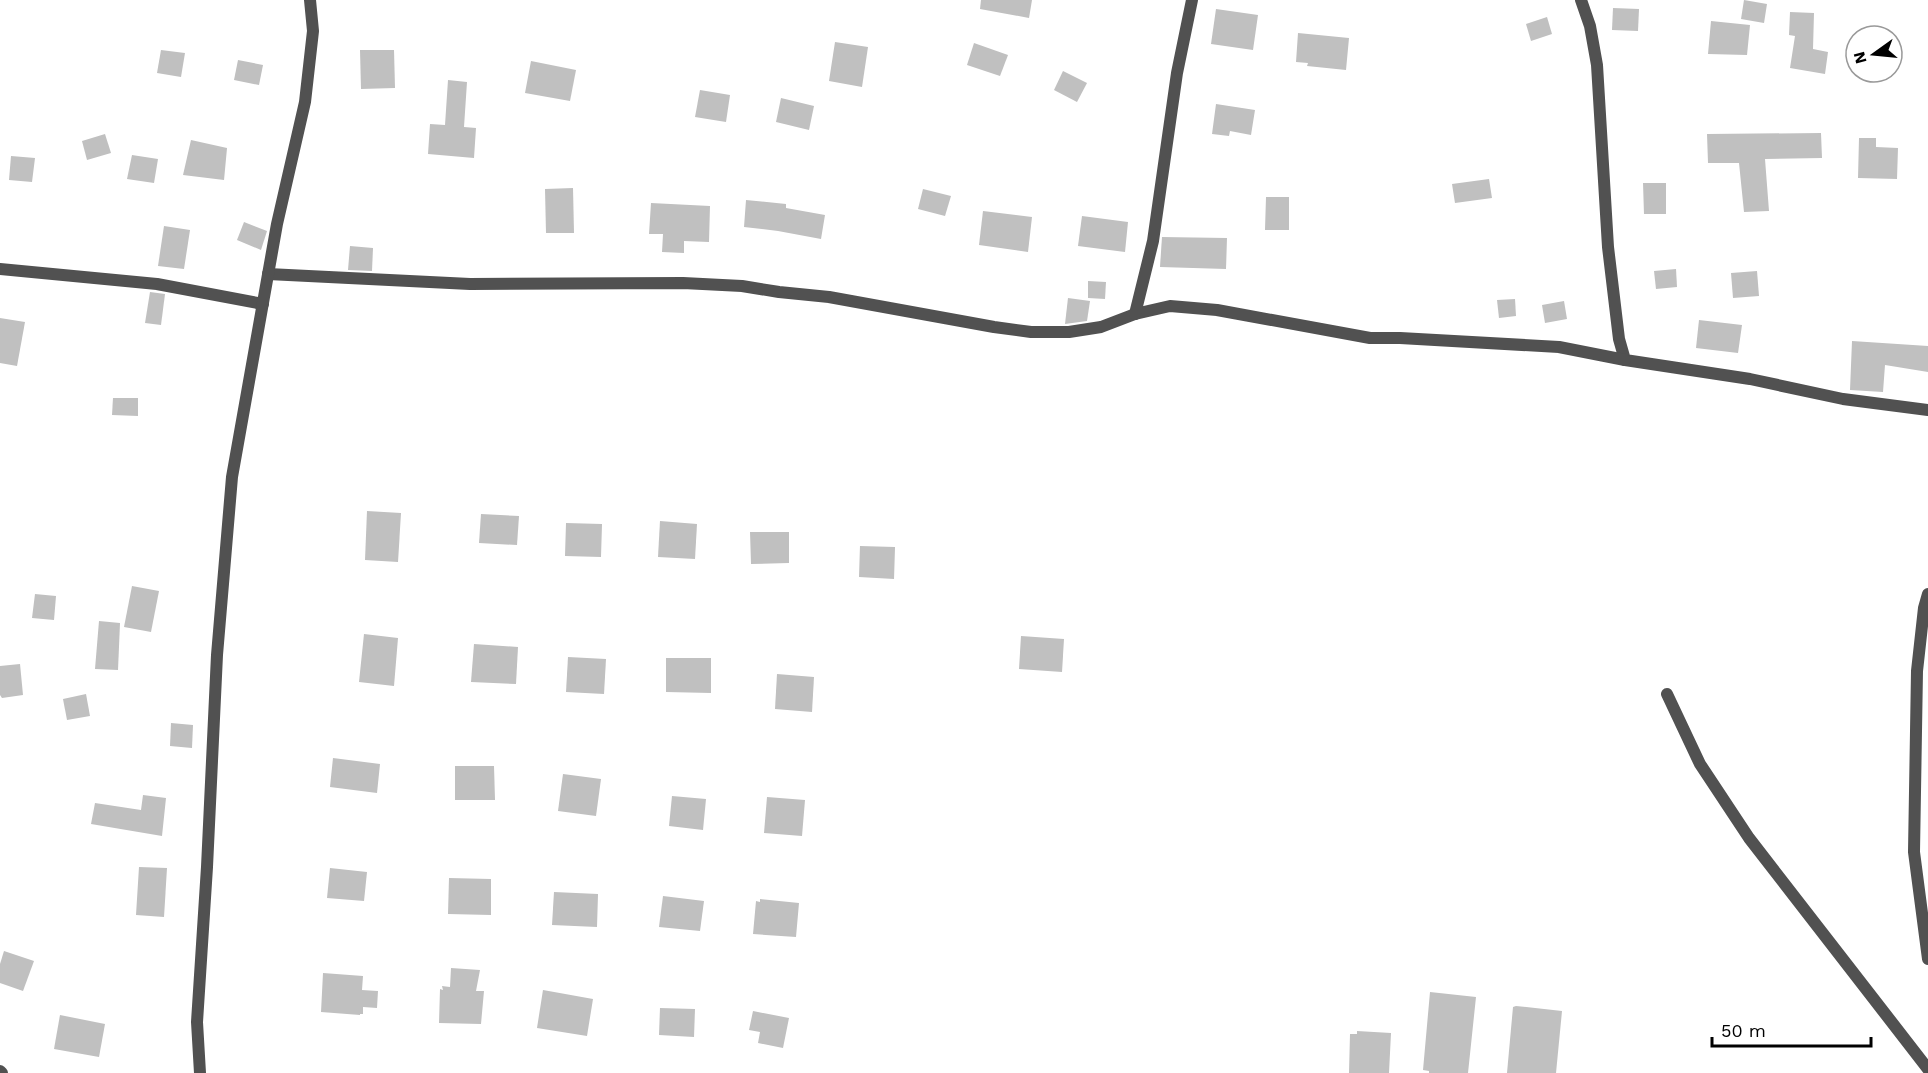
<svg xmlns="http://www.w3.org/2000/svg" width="1928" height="1073" viewBox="0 0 1928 1073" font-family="'Work Sans',sans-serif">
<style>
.building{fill:#c0c0c0}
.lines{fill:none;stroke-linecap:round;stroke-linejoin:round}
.minor{stroke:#515151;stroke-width:12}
</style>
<rect width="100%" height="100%" fill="#fff"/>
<g class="building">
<polygon points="981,0 1032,0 1029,18 980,9"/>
<polygon points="1744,0 1767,4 1764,23 1741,19"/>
<polygon points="1613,8 1639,9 1638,31 1612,30"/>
<polygon points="1216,9 1258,15 1253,50 1211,44"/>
<polygon points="1790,12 1814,13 1813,49 1828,52 1825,74 1790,68 1795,36 1789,35"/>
<polygon points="1547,17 1552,34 1531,41 1526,24"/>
<polygon points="1711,21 1750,25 1747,55 1708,54"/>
<polygon points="1298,33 1349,38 1346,70 1307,66 1308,63 1296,62"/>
<polygon points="835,42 868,47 862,87 829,81"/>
<polygon points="974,43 1008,55 1000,76 967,65"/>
<polygon points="161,50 185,53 181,77 157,73"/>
<polygon points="360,50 394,50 395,88 361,89"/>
<polygon points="238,60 263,65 259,85 234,80"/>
<polygon points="531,61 576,70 570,101 525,93"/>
<polygon points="1063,71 1087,83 1077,102 1054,90"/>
<polygon points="448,80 467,82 464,127 476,128 474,158 428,154 430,124 445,125"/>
<polygon points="700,90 730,95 726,122 695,117"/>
<polygon points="781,98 814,106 809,130 776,122"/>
<polygon points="1216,104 1255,110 1251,135 1230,131 1229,136 1212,134"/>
<polygon points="1821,133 1822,158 1765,159 1769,211 1744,212 1739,163 1708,163 1707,134"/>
<polygon points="105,134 111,153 87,160 82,141"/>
<polygon points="1859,138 1876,138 1876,147 1898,148 1897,179 1858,178"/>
<polygon points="191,140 227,148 224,180 183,175"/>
<polygon points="132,155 158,159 154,183 127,179"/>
<polygon points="11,156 35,158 32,182 9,180"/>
<polygon points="1489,179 1492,198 1455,203 1452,184"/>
<polygon points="1643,183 1666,183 1666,214 1644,214"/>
<polygon points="573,188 574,233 546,233 545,189"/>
<polygon points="923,189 951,196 945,216 918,209"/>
<polygon points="1266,197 1289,197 1289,230 1265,230"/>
<polygon points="746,200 786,204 786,208 825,215 821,239 778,231 744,227"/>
<polygon points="651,203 710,206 709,242 684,241 684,253 662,252 663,234 649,234"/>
<polygon points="983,211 1032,217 1028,252 979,245"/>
<polygon points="1082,216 1128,222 1125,252 1078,246"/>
<polygon points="244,222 267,231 261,250 237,240"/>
<polygon points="164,226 190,230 184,269 158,266"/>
<polygon points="1162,237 1227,238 1226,269 1160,267"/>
<polygon points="350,246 373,248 372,271 348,270"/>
<polygon points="1676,269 1677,287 1656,289 1654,271"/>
<polygon points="1757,271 1759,296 1733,298 1731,273"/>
<polygon points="1088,281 1106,282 1105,299 1088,298"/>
<polygon points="150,292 165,294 161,325 145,323"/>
<polygon points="1068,298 1090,301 1087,321 1065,324"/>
<polygon points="1515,299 1516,316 1499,318 1497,300"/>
<polygon points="1564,301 1567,319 1545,323 1542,305"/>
<polygon points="0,318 25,322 17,366 0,363"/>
<polygon points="1699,320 1742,325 1738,353 1696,348"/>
<polygon points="1852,341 1928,346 1928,372 1885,365 1883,392 1850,390"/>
<polygon points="113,398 138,398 138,416 112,415"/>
<polygon points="367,511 401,513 398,562 365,560"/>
<polygon points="481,514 519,516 517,545 479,543"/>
<polygon points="660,521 697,524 695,559 658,557"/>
<polygon points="566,523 602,524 601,557 565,556"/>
<polygon points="750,532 789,532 789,563 751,564"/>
<polygon points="860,546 895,547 894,579 859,577"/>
<polygon points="132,586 159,591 151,632 124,627"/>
<polygon points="35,594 56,596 54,620 32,618"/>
<polygon points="99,621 120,623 118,670 95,669"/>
<polygon points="364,634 398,638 394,686 359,682"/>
<polygon points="1021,636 1064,639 1062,672 1019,669"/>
<polygon points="474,644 518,647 516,684 471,682"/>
<polygon points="568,657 606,659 604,694 566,692"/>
<polygon points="666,658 711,658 711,693 666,692"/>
<polygon points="20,664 23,695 2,698 0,695 0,666"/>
<polygon points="777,674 814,677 812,712 775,709"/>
<polygon points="86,694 90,716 67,720 63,699"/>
<polygon points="171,723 193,725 192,748 170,746"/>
<polygon points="333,758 380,764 377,793 330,787"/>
<polygon points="455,766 494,766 495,800 455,800"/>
<polygon points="563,774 601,779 596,816 558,811"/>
<polygon points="143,795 166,798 162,836 91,824 95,803 141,810"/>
<polygon points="672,796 706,799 703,830 669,826"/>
<polygon points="767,797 805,800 802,836 764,833"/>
<polygon points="139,867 167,868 164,917 136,915"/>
<polygon points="330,868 367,872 364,901 327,898"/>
<polygon points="449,878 491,879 491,915 448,914"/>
<polygon points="554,892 598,894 597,927 552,925"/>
<polygon points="663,896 704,901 700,931 659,927"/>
<polygon points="760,899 799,903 796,937 753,934 756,901 760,902"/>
<polygon points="4,951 34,961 23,991 0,983 0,964"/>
<polygon points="451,968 480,970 476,991 484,991 481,1024 439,1023 440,989 443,990 442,986 450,987"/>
<polygon points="323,973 363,976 362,990 378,991 377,1008 363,1007 363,1014 360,1014 360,1015 321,1012"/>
<polygon points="543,990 593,999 587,1036 537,1028"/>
<polygon points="1430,992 1476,997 1468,1073 1429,1073 1429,1071 1423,1070"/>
<polygon points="1516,1006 1562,1011 1556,1073 1507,1073 1513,1007"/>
<polygon points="660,1008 695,1009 694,1037 659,1035"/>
<polygon points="753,1011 789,1018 783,1048 758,1043 760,1032 749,1030"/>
<polygon points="60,1015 105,1024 99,1057 54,1049"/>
<polygon points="1357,1031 1391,1033 1389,1073 1349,1073 1350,1034 1357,1034"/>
</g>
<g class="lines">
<g class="minor">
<polyline points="1581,0 1590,26 1597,65 1608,247 1619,339 1625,360 1750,379 1843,399 1928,410"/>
<polyline points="0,269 157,284 263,304"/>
<polyline points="268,274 470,284 683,283 742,286 779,292 829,297 994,327 1031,332 1069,332 1101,327 1135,314 1170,306 1217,310 1370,338 1400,338 1559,347 1625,360"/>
<polyline points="1135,314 1153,241 1177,73 1192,0"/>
<polyline points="1928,594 1924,608 1917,671 1914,852 1928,959"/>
<polyline points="1667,694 1700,764 1749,838 1928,1069"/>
<polyline points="0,1071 2,1073"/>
<polyline points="200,1073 197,1022 207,867 217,655 232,477 277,224 305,102 313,31 310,0"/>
</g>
</g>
<g transform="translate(1874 54) rotate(255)"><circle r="28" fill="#ffffff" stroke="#999999" stroke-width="1.5"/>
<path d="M0-4.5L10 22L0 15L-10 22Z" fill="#000000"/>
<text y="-9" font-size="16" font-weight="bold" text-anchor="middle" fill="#000000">N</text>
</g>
<path d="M1712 1037v9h159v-9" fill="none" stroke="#000000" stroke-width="3"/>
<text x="1721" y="1037" font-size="18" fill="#000000" stroke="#ffffff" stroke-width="4.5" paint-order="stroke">50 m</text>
</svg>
